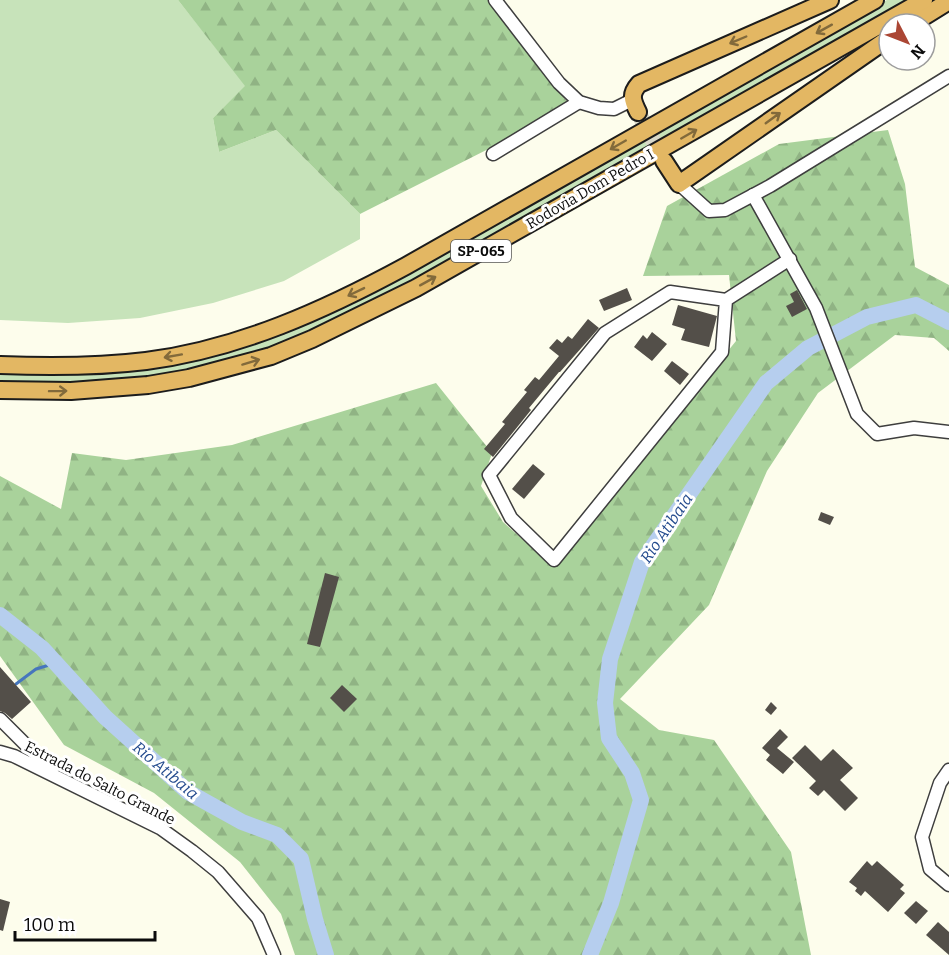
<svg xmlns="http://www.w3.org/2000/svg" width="949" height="955" viewBox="0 0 949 955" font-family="Bitter,serif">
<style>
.grass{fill:#c7e3ba}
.forest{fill:url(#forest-firs)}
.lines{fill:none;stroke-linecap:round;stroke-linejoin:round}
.stream{stroke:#4676bd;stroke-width:3}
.river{stroke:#b6ceee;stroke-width:16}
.building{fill:#534f49}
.highway-tunnel{stroke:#d9d9ca;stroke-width:16;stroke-dasharray:16 8;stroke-linecap:butt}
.minor-casing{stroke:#3e3e3e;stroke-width:15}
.highway-casing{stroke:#1c1c1c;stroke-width:20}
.minor{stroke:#fff;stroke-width:12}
.highway{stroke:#e3b763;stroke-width:16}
.oneway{stroke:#826a3b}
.labels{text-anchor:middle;stroke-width:6;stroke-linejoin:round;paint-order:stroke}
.shield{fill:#fff;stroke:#545454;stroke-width:1.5}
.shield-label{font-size:14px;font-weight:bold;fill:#0b0b0b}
.street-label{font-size:15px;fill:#0b0b0b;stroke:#fff}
.water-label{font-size:16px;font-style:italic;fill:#244b8e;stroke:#fff}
</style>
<defs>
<pattern id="forest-firs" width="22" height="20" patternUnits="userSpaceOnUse" patternTransform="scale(1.5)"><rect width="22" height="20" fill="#a9d29b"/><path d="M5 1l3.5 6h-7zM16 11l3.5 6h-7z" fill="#90b384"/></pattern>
</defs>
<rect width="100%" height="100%" fill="#fdfdec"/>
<g class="grass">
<polygon points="0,0 178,0 246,86 213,118 219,152 276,130 360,214 360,239 284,281 213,303 140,318 68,323 0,320"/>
<polygon points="887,0 914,0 551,206 319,332 215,367 109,385 0,385 0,371 245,344 691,111"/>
</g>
<g class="forest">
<polygon points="178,0 489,0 571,107 360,214 276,130 219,152 213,118 245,86"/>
<polygon points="888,130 905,184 915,267 949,285 949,351 934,338 895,335 818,393 767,471 709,605 620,699 659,730 714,740 791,852 811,955 295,955 281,914 240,862 154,793 64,745 0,656 0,476 61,509 72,453 126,460 232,445 436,383 492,453 481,486 503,522 554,567 736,341 729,275 643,276 667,206 779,144"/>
</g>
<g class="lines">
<polyline class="stream" points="16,684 36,669 56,663"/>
<g class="river">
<polyline points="0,615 42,648 105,717 188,792 242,822 277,835 301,859 315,919 326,955"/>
<polyline points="590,955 611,903 641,800 632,773 609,738 605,703 610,659 642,562 766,383 808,348 867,317 916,305 949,322"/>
</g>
</g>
<g class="building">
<polygon points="627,288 632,300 604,311 599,300"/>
<polygon points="797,290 807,309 792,317 786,306 794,302 790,294"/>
<polygon points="678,305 717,316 709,347 681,340 685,329 672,325"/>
<polygon points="588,319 599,328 560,372 559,372 529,408 531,410 493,457 484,449 505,424 502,422 527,392 524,390 535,377 539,380 559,356 549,348 557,339 562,343 568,336 572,339"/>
<polygon points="652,332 667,344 652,361 634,347 643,335 647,339"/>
<polygon points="672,361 689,374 680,385 664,371"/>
<polygon points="533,464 545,474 524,499 512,489"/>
<polygon points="821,512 834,517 830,525 818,520"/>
<polygon points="325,573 339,577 320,647 307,644"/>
<polygon points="0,667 31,702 12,719 5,713 0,711"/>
<polygon points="342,685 357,699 344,712 330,698"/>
<polygon points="771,702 777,708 771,715 765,710"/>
<polygon points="780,729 788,737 777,748 794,762 783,774 766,760 770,755 762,748"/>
<polygon points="805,745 821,761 833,749 853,768 840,780 858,798 845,811 824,790 818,796 809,788 816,781 792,758"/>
<polygon points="867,861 872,866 877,861 904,885 900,889 905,893 888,912 865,891 861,896 855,891 857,888 849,882"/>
<polygon points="0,899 10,902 3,931 0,930"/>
<polygon points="916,901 928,911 916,924 904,913"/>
<polygon points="938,922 949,932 949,955 926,935"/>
</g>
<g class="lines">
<polyline class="highway-tunnel" points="638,112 664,161"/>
<defs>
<g id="minor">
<polyline points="495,0 559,83 579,102 599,108 614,109 632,100"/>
<polyline points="493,154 579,102"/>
<polyline points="679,184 709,211 725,210 770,186 949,76"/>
<polyline points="753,195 816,308 857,414 877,434 914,428 949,432"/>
<polyline points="726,300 722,352 554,560 511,518 489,475 605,333 670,292 726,300 790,259"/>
<polyline points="0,719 52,771"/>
<polyline points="0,752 14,756 160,828 192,851 218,872 258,918 274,955"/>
<polyline points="949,770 940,783 922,837 930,869 949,885"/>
</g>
<g id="highway">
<polyline points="912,24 949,1"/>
<path d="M 638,112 C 632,100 630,94 639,84 L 830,0"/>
<polyline points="664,161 679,184 889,38"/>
<path d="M 0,365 C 49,367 97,367 146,361 C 239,349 325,310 406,266 L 875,0"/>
<polyline points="0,390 71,391 148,385 189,378 271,356 312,339 416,288 924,0"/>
</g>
</defs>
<use href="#minor" class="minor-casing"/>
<use href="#highway" class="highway-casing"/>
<use href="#minor" class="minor"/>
<use href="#highway" class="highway"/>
</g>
<defs><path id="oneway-shaft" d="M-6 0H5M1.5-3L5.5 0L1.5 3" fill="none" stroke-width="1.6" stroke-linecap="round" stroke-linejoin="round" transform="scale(1.5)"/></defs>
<g class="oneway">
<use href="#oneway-shaft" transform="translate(824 29) rotate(151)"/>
<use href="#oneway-shaft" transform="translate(738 40) rotate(157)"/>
<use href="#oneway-shaft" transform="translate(773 118) rotate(-36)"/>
<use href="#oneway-shaft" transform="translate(689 134) rotate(-30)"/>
<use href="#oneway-shaft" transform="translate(618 145) rotate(150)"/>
<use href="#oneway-shaft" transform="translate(428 281) rotate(-29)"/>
<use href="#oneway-shaft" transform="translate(356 292) rotate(154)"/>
<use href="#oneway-shaft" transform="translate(173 356) rotate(170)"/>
<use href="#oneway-shaft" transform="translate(251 362) rotate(-17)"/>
<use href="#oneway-shaft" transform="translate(58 391) rotate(-1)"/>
</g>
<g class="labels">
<rect class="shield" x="451" y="240" width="60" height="22" rx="4.5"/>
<g class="shield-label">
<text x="481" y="256">SP-065</text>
</g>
<g class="street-label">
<text transform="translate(590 189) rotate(-30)" y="5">Rodovia Dom Pedro I</text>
<text transform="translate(100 783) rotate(27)" y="5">Estrada do Salto Grande</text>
</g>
<g class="water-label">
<text transform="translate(666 528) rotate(-56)" y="6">Rio Atibaia</text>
<text transform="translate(166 770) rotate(40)" y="6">Rio Atibaia</text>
</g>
</g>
<g transform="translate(907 42) rotate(132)"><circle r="28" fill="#ffffff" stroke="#9d9d9d" stroke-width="1.5"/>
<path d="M0-4.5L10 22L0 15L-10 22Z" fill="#ab4634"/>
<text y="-9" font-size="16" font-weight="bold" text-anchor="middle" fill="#0b0b0b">N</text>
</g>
<path d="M15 931v9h140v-9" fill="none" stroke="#0b0b0b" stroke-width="3"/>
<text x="24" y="931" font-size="18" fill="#0b0b0b" stroke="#ffffff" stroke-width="4.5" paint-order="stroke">100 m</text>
</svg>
